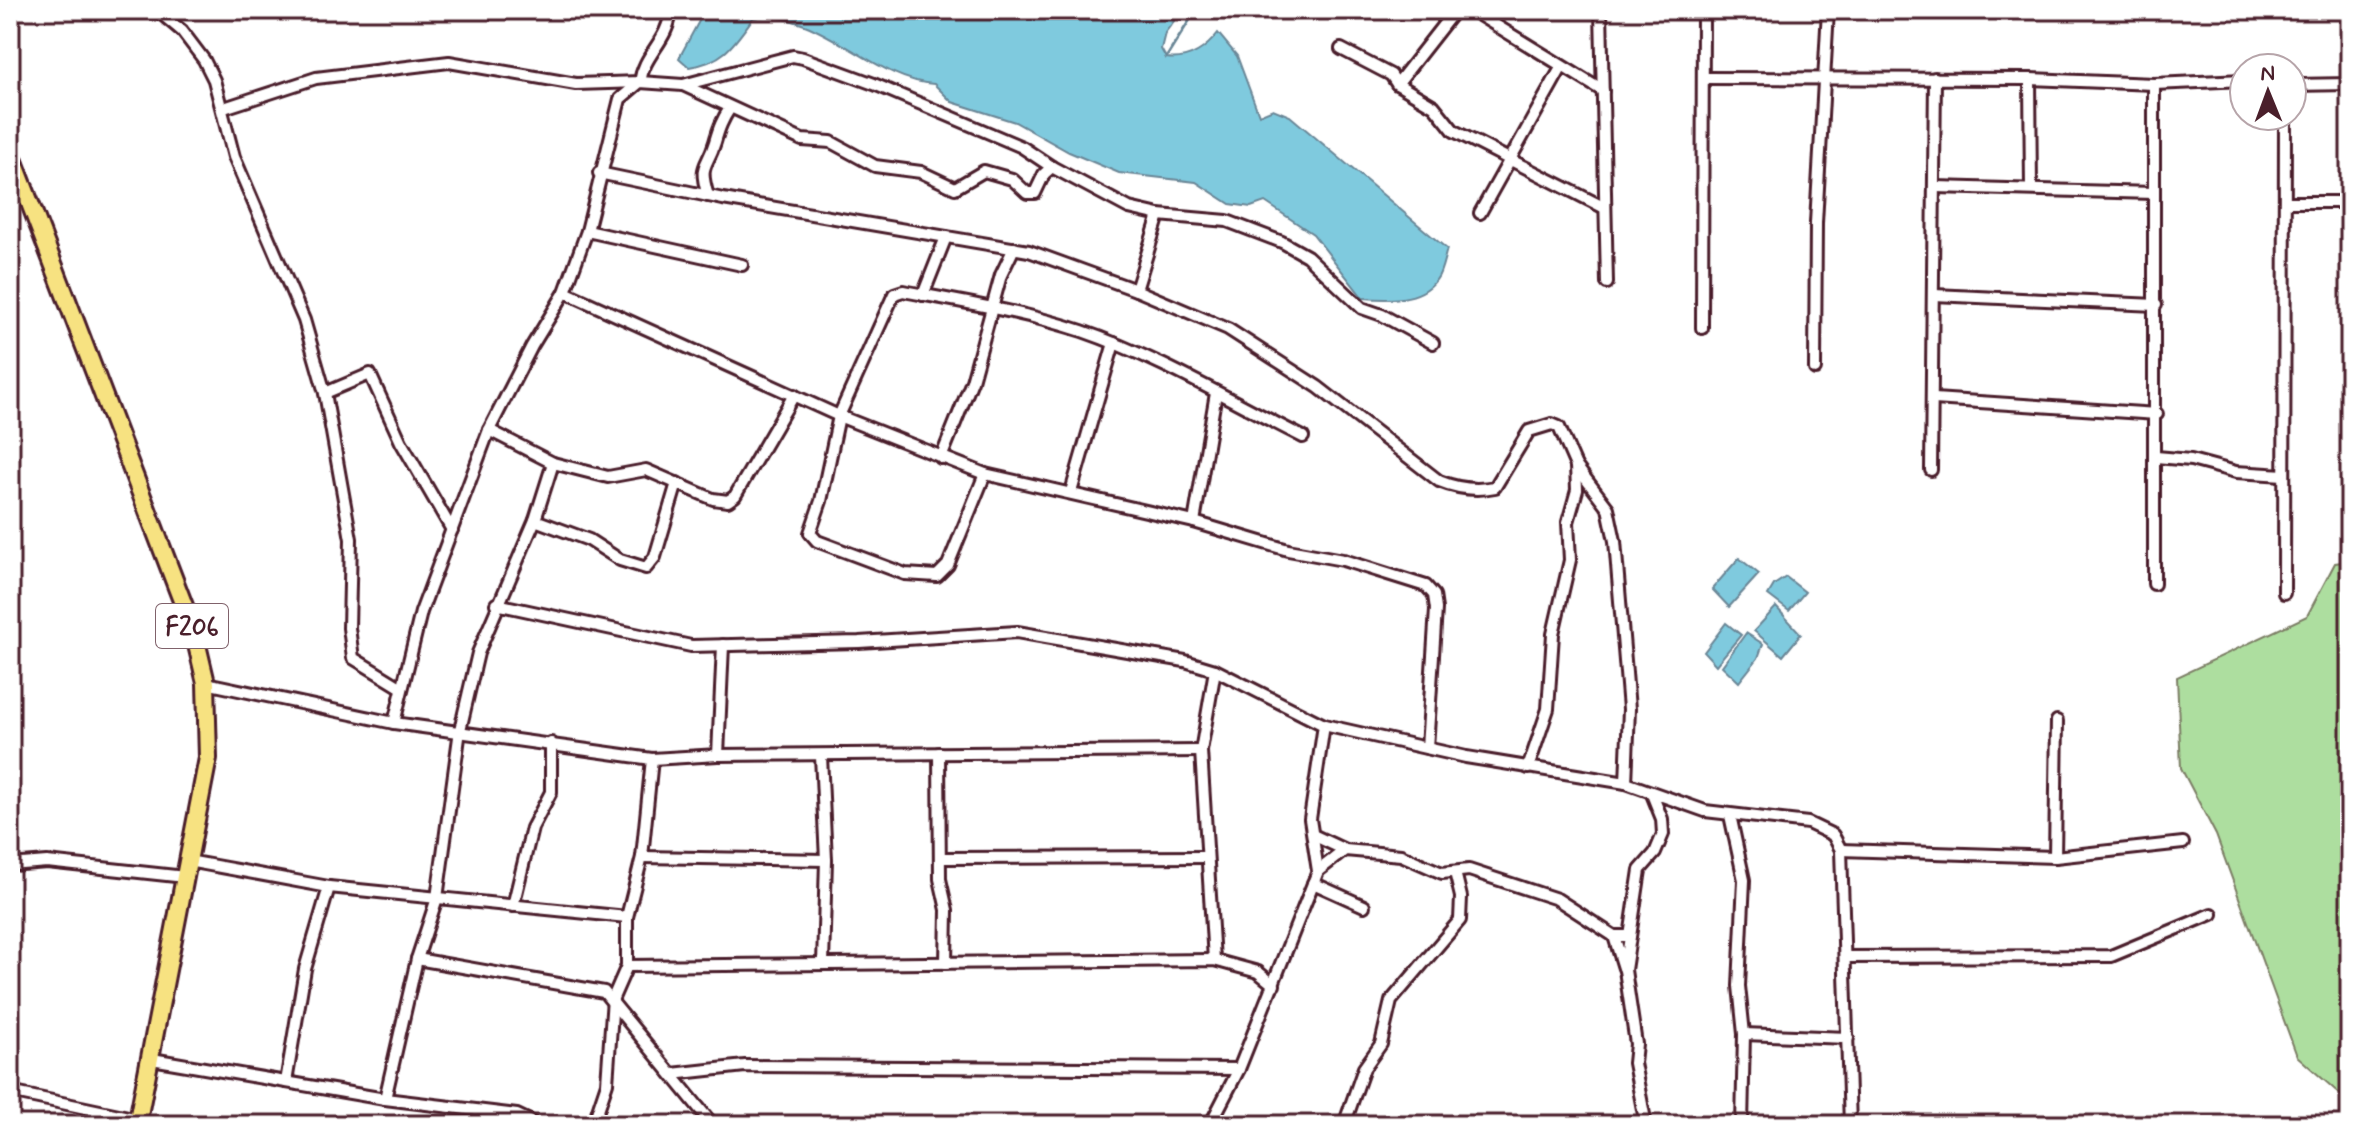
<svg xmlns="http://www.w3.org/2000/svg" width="2360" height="1135" viewBox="0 0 2360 1135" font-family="Mynerve,sans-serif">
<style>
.green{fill:#adde9f;stroke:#7c7e65;stroke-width:2}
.water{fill:#7fcade;stroke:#6a8696;stroke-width:2}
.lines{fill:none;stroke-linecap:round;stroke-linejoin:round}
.stream{stroke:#6a8696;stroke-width:3}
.street-casing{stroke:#4a1f2b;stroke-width:16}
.primary-casing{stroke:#4a1f2b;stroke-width:22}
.street{stroke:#fff;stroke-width:10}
.primary{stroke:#f7e281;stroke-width:16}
.labels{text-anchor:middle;stroke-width:7;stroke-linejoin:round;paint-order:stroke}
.shield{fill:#fff;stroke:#80626b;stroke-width:2}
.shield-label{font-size:26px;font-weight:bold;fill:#4a1f2b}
</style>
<rect width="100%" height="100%" fill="#fff"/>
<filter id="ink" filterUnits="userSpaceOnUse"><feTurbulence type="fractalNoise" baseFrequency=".0125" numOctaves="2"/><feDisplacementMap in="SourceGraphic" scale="16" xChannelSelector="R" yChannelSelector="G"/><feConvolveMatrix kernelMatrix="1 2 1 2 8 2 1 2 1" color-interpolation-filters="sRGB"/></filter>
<g filter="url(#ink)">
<polygon class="green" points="2350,561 2350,1103 2297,1056 2216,835 2181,768 2177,677 2307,616 2335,563"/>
<g class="water">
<path d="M 705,10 L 1173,10 L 1174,21 L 1165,33 L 1161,49 L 1166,58 C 1188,61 1205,50 1218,33 L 1237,56 L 1259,115 L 1273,109 L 1290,116 L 1447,249 C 1444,258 1442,273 1436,280 C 1420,302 1386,300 1363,298 L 1313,234 L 1265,202 L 1251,207 L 1230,204 L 1196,182 L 1119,173 L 1069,152 L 1015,122 L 952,102 L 934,84 C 873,81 818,7 753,18 C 733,46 723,62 689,67 L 679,58 Z"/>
<polygon points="1739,558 1759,574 1729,607 1712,589"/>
<polygon points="1786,577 1805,592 1789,611 1768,595 1774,585"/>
<polygon points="1776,607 1801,634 1783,656 1754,631"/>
<polygon points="1726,623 1741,635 1716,665 1704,652"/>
<polygon points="1746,633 1763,644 1758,658 1739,682 1722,666"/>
</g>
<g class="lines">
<polyline class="stream" points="1166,58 1196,10"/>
<defs>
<g id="street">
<polyline points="157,10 182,31 204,60 214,80 234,157 304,320 325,393 351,539 349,628 353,658 402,688"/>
<polyline points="1471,10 1603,91"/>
<polyline points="1601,10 1607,283"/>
<polyline points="1341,49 1391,75 1397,84 1434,106 1454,131 1605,208"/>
<polyline points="1703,78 2030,79 2154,84 2244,80"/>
<polyline points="2030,79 2031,189"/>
<polyline points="1397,84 1455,10"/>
<polyline points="2154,84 2154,584"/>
<polyline points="683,85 802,140 831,142 875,166 921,172 955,188 984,171 1012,179 1027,193 1035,193 1044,174 1052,167"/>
<polyline points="2292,85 2350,84"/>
<path d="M 224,108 L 316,78 L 449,62 L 576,84 L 640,82 C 644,53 668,42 671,10"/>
<path d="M 599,173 L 723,199 L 1029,251 L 1136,290 L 1228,329 L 1318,387 L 1439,481 C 1456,488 1476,491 1495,487 L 1529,431 L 1552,424 L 1559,427 L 1576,466 L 1608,508 L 1615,541 L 1629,709 L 1626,783"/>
<polyline points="1936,187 2154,193"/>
<path d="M 708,196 C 698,163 707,169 715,142 C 719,128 722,120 730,108"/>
<polyline points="2287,202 2350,202"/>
<polyline points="1480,213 1561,68"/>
<polyline points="587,231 742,265"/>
<polyline points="1136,290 1159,215"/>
<polyline points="565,292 839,416 985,474 1194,522 1288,550 1343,560 1426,586 1434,595 1436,609 1427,748"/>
<polyline points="923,295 946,237"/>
<polyline points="1934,295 2156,305"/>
<polyline points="1702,328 1703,10"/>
<polyline points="1815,369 1816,223 1828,10"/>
<polyline points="325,393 370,374 401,442 452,530"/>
<polyline points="1934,399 2157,414"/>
<polyline points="489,430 553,463 608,477 646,470 713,499 728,501 735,496 794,395"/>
<polyline points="2156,457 2191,460 2236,472 2284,475"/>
<polyline points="941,458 972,381 1001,275 1014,248"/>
<polyline points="1931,470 1935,78"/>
<path d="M 985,474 L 948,565 L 937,576 L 905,574 L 817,541 L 810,533 L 821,501 L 839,416 L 894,294 L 903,291 C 963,302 1024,312 1082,331 C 1158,357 1231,401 1303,437"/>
<polyline points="1071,492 1114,343"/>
<polyline points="535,520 589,540 620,560 646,568 655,557 677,483"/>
<polyline points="1194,522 1216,393"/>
<polyline points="2284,593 2285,116"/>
<polyline points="496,604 691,646 859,642 1017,632 1185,661 1215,670 1324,725 1466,757 1626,783 1705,811 1808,823 1833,835 1841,850 1850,1125"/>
<polyline points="206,683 394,723 652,759 718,755 1201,751"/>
<polyline points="394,723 421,612 489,430 532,346 565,292 587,231 620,99 640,82 683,85 793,56 803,58 874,84 1022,147 1052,167 1129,208 1159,215 1227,221 1282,242 1307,256 1362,308 1382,315 1433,343"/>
<polyline points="939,753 940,879 947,910 946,963"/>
<polyline points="718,755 723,645"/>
<polyline points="821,756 826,860 823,964"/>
<polyline points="1528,768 1548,709 1553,634 1570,560 1568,522 1577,490 1576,466"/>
<polyline points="1730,815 1744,880 1739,986 1744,1034 1742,1125"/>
<polyline points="1315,836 1345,850 1401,855 1442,873 1469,870 1557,899 1614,936 1630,936"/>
<polyline points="1841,850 2055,857 2183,843"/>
<polyline points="642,857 826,860"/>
<polyline points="2055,857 2057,721"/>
<polyline points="941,858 1207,857"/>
<polyline points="188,861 329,887 627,917"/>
<polyline points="10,865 47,862 185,877"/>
<polyline points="1318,871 1345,850"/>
<polyline points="1313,883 1364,906"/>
<polyline points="513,906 532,828 551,792 551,743"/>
<polyline points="1614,936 1624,968"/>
<polyline points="1845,957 2111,956 2212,914"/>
<polyline points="417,959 604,992 713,1125"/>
<polyline points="1214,960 1201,751 1215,670"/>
<polyline points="627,966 1214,960 1258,972 1274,985"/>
<polyline points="1744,1034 1848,1038"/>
<polyline points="152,1059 385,1099 517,1115 538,1125"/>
<polyline points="672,1074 745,1066 1239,1069"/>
<polyline points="286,1082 305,969 329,887"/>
<polyline points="10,1092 138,1119"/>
<polyline points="385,1099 417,959 437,898 460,730 478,653 535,520 553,463"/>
<polyline points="593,1125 607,1083 613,998 627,966 627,917 642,857 652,759"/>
<polyline points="1210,1125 1239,1069 1318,871 1310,819 1324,725"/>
<polyline points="1344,1125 1364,1068 1381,1044 1391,1001 1460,920 1461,897 1455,872"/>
<polyline points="1646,1125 1634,1063 1636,1044 1625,970 1640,870 1655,853 1663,834 1662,819 1652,794"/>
</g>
<polyline id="primary" points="10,151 194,632 206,683 208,758 137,1125"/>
</defs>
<use href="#street" class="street-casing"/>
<use href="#primary" class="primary-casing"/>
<use href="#street" class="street"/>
<use href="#primary" class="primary"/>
</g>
</g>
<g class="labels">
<rect class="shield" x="156" y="604" width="72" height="44" rx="6"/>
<g class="shield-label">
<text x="192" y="635">F206</text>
</g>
</g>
<rect width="2360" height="1135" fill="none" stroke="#fff" stroke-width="40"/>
<rect x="20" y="20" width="2320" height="1095" fill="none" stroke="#4a1f2b" stroke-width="3" filter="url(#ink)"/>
<g transform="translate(2268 92) rotate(359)"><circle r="38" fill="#ffffff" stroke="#b7a5aa" stroke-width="2"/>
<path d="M0-6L14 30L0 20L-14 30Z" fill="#4a1f2b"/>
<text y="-12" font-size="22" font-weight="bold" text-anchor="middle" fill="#4a1f2b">N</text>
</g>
</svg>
